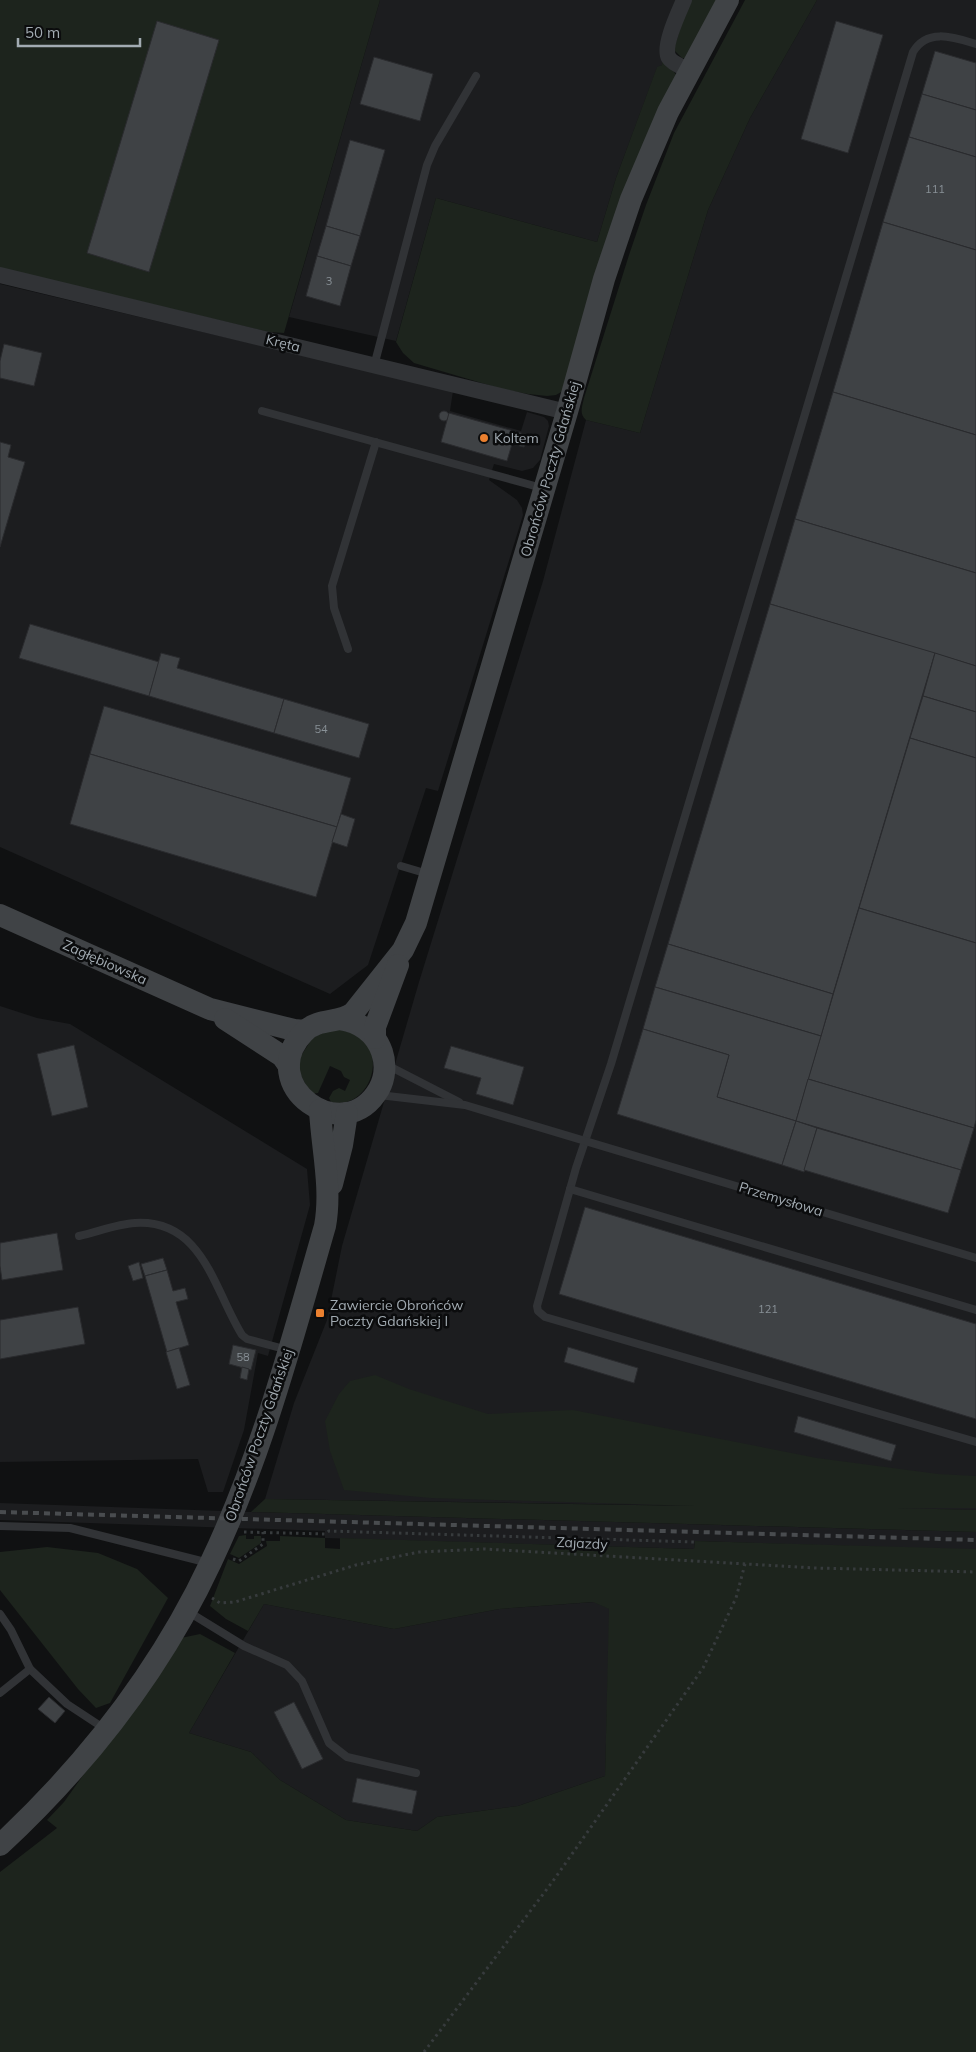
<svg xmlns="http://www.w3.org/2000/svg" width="976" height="2052" viewBox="0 0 976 2052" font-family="Mulish,sans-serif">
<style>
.built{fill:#1c1d1f}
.green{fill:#1d241d}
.building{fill:#3f4245;stroke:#2a2b2e}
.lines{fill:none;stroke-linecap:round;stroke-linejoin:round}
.path{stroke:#373b3d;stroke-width:3;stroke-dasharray:2.5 4;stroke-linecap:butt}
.lane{stroke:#313336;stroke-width:8}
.street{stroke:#313336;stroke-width:16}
.secondary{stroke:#404346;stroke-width:22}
.rail{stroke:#494c4f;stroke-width:4;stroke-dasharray:6 5;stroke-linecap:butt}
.poi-dot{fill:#eb802f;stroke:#0b0c0d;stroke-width:2}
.labels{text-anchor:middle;stroke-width:5;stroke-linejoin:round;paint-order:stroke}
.number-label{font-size:11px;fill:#899197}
.street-label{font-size:14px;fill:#a2abb2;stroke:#0b0c0d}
.poi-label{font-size:14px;fill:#a2abb2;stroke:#0b0c0d;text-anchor:start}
</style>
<rect width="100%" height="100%" fill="#101112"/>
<g class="built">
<polygon points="380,0 678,0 666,33 662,65 657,68 616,178 597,242 436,198 396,341 289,317"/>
<polygon points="817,0 976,0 976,1510 265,1499 294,1403 327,1320 342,1246 419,982 543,581 586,420 640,433 708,210 750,118"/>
<polygon points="0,284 453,391 450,411 521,431 527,412 544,417 548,421 549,426 540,460 533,468 522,471 494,464 489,480 517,500 522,508 523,515 438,791 426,788 368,965 330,994 0,847"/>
<polygon points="0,1006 37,1018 70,1024 307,1169 310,1205 268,1356 258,1353 244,1430 223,1492 208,1492 198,1459 0,1462"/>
<polygon points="0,1503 251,1512 976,1532 976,1550 695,1541 694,1549 325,1538 325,1531 0,1520"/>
<polygon points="594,1602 610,1609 605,1776 518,1806 437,1817 417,1831 346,1820 280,1780 251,1752 189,1733 264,1604 394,1629 499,1609"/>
</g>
<g class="green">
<polygon points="0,0 380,0 284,333 269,332 0,268"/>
<polygon points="688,0 718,0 685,58 682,58 674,50"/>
<path d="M 745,0 L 817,0 L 750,118 L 708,210 L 640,433 L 586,420 C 579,414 582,407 584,398 L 629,255 L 646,205 L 674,133 Z"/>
<polygon points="663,56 677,76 563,391 556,395 547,396 528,394 502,389 414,363 403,353 396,342 436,198 597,242 616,178 657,67 662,65"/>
<path d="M 336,1028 C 342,1031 352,1032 358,1036 C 389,1055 368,1111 331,1102 L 329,1098 L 333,1091 L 339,1088 L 345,1091 L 350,1080 L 344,1077 L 341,1071 L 330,1066 L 318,1093 L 311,1094 L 299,1072 L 299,1059 L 313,1037 Z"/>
<polygon points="375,1375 409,1389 488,1414 573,1410 817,1458 938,1474 976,1476 976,1508 898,1508 976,1510 976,1532 251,1512 265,1499 697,1506 431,1498 344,1490 330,1451 325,1421 339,1394 350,1381"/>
<polygon points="246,1535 246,1539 254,1539 254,1536 261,1536 261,1543 239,1558 230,1554 239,1536"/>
<polygon points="280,1536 325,1538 325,1548 340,1549 340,1538 694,1549 695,1541 976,1549 976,2052 0,2052 0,1872 57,1828 47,1820 64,1802 181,1638 200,1634 235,1653 189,1733 251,1752 280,1780 346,1820 417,1831 437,1817 518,1806 605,1776 609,1609 593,1602 499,1609 394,1629 264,1604 248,1631 226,1619 210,1606 228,1559 239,1564 267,1546 266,1541 280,1541"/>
<polygon points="47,1547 98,1553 137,1569 168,1598 110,1703 96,1708 78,1689 0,1590 0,1552"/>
</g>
<g class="building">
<polygon points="157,21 219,40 149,272 87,253"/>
<polygon points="836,21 883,35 848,153 801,139"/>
<polygon points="935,51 976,63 976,110 922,94"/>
<polygon points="374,57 433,74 420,121 360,104"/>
<polygon points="922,94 976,110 976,157 909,137"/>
<polygon points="909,137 976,157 976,250 883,222"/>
<polygon points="350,140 385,150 360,236 326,226"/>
<polygon points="883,222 976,250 976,435 833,392"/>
<polygon points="326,226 360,236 351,266 317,256"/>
<polygon points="317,256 351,266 340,306 306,296"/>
<polygon points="4,344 42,353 34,386 0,378 0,361"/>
<polygon points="833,392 976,435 976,573 795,519"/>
<circle cx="444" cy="416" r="5"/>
<polygon points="449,413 528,435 524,447 512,444 507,461 441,442"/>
<polygon points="0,442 11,445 8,457 25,462 0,547"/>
<polygon points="795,519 976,573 976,666 770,604"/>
<polygon points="770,604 935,653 833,994 668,944"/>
<polygon points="30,624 159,662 149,696 19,658"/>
<polygon points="161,653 180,658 177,668 284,699 274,733 149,696"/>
<polygon points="935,653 976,666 976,712 923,696"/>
<polygon points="923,696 976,712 976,758 910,738"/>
<polygon points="284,699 369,724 359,758 274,733"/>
<polygon points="104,706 351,778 337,827 90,754"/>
<polygon points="910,738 976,758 976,943 859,908"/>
<polygon points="90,754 337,827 316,897 70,824"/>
<polygon points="341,814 355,819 347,847 332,842"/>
<polygon points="859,908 976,943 976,1120 974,1128 808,1079"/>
<polygon points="668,944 833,994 821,1036 655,987"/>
<polygon points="655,987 821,1036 796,1121 717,1097 729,1055 643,1029"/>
<polygon points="643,1029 729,1055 717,1097 796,1121 782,1165 617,1114"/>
<polygon points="74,1045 88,1107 52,1116 37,1054"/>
<polygon points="451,1046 524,1067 513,1105 476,1094 481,1078 444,1068"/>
<polygon points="808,1079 974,1128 961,1170 796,1121"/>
<polygon points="796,1121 817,1128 804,1172 782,1165"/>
<polygon points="817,1128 961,1170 948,1213 804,1170"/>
<polygon points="585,1207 976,1324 976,1419 559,1294"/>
<polygon points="57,1233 63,1270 2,1280 0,1266 0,1243"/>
<polygon points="163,1258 167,1270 145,1276 141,1264"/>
<polygon points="139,1262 143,1278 133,1281 128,1266"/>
<polygon points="167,1270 173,1291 185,1288 188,1299 176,1302 189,1345 167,1352 145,1276"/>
<polygon points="78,1307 85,1344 0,1359 0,1320"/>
<polygon points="233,1345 256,1350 251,1370 229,1364"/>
<polygon points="568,1347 638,1368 634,1383 564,1362"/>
<polygon points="179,1348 190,1385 177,1389 166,1352"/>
<polygon points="242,1367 249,1369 247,1380 240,1378"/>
<polygon points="798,1416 896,1445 891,1461 794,1432"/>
<polygon points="49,1697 65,1711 55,1723 38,1709"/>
<polygon points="294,1702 323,1759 302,1769 274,1712"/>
<polygon points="357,1778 417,1791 412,1814 352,1802"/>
</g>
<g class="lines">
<g class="path">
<polyline points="244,1532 325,1534 329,1531 695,1542"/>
<polyline points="233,1559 239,1561 263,1544 263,1532"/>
<polyline points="212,1598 220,1603 235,1602 356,1565 419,1552 485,1549 815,1568 976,1572"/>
<polyline points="424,2052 553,1881 703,1668 736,1598 745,1564"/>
</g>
<g class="lane">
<path d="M 976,44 C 953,37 927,28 913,52 L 611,1064 L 576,1168 L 537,1306 L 538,1311 L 545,1317 L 976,1442"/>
<polyline points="374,366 427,165 435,146 476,76"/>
<polyline points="262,411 542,488"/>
<polyline points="348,649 334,608 332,586 376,442"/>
<polyline points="401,866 428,874"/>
<polyline points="387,1065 459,1102"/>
<polyline points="379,1095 465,1105 976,1258"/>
<polyline points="570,1189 976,1310"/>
<path d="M 79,1236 C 97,1232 117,1224 135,1223 C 203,1219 214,1290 242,1335 L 247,1339 L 288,1350"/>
<polyline points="0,1526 70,1528 209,1563"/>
<polyline points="187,1611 244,1646 287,1665 302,1681 329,1743 347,1757 416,1773"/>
<polyline points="0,1614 11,1630 30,1669 67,1704 105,1729"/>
<polyline points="0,1693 30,1669"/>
</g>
<g class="street">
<path d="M 684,0 C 679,12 662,47 669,58 C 673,64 683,67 690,71"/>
<polyline points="0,275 567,412"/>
</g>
<g class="secondary">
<polyline points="0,915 210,1009 294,1030 305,1031"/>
<polyline points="225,1019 282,1056 289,1066"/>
<path d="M 340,1019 C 360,1022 375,1032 382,1052 C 386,1064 385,1078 379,1089 C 344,1150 253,1085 304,1032 C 319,1017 339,1024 353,1013 L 403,950 L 416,923 L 567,412 L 604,279 L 631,199 L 668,112 L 728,0"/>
<polyline points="375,1038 375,1027 398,965"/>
<polyline points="332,1184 342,1145 347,1113"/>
<path d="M 0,1845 C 86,1765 161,1669 211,1562 C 262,1455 292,1340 325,1226 C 332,1188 322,1149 320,1110"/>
</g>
<polyline class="rail" points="0,1512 976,1540"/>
</g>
<g class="poi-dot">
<circle cx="484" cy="438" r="5"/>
<rect x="315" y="1308" width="10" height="10" rx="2.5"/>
</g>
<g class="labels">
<g class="number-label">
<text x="935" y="193">111</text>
<text x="329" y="285">3</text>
<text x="321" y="733">54</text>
<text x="768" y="1313">121</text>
<text x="243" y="1361">58</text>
</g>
<g class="street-label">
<text transform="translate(283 343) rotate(14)" y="5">Kręta</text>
<text transform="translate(550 469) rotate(-74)" y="5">Obrońców Poczty Gdańskiej</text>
<text transform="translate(105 962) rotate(24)" y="5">Zagłębiowska</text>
<text transform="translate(781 1199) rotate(17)" y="5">Przemysłowa</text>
<text transform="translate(259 1435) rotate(-71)" y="5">Obrońców Poczty Gdańskiej</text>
<text transform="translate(582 1543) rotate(3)" y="5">Zajazdy</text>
</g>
<g class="poi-label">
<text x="494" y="443">Koltem</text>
<text x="330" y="1310">Zawiercie Obrońców<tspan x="330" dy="16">Poczty Gdańskiej I</tspan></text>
</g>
</g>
<path d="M18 38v8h122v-8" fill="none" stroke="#a2abb2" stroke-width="2.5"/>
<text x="25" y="38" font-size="15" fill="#a2abb2" stroke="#0b0c0d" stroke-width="4" paint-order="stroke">50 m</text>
</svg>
